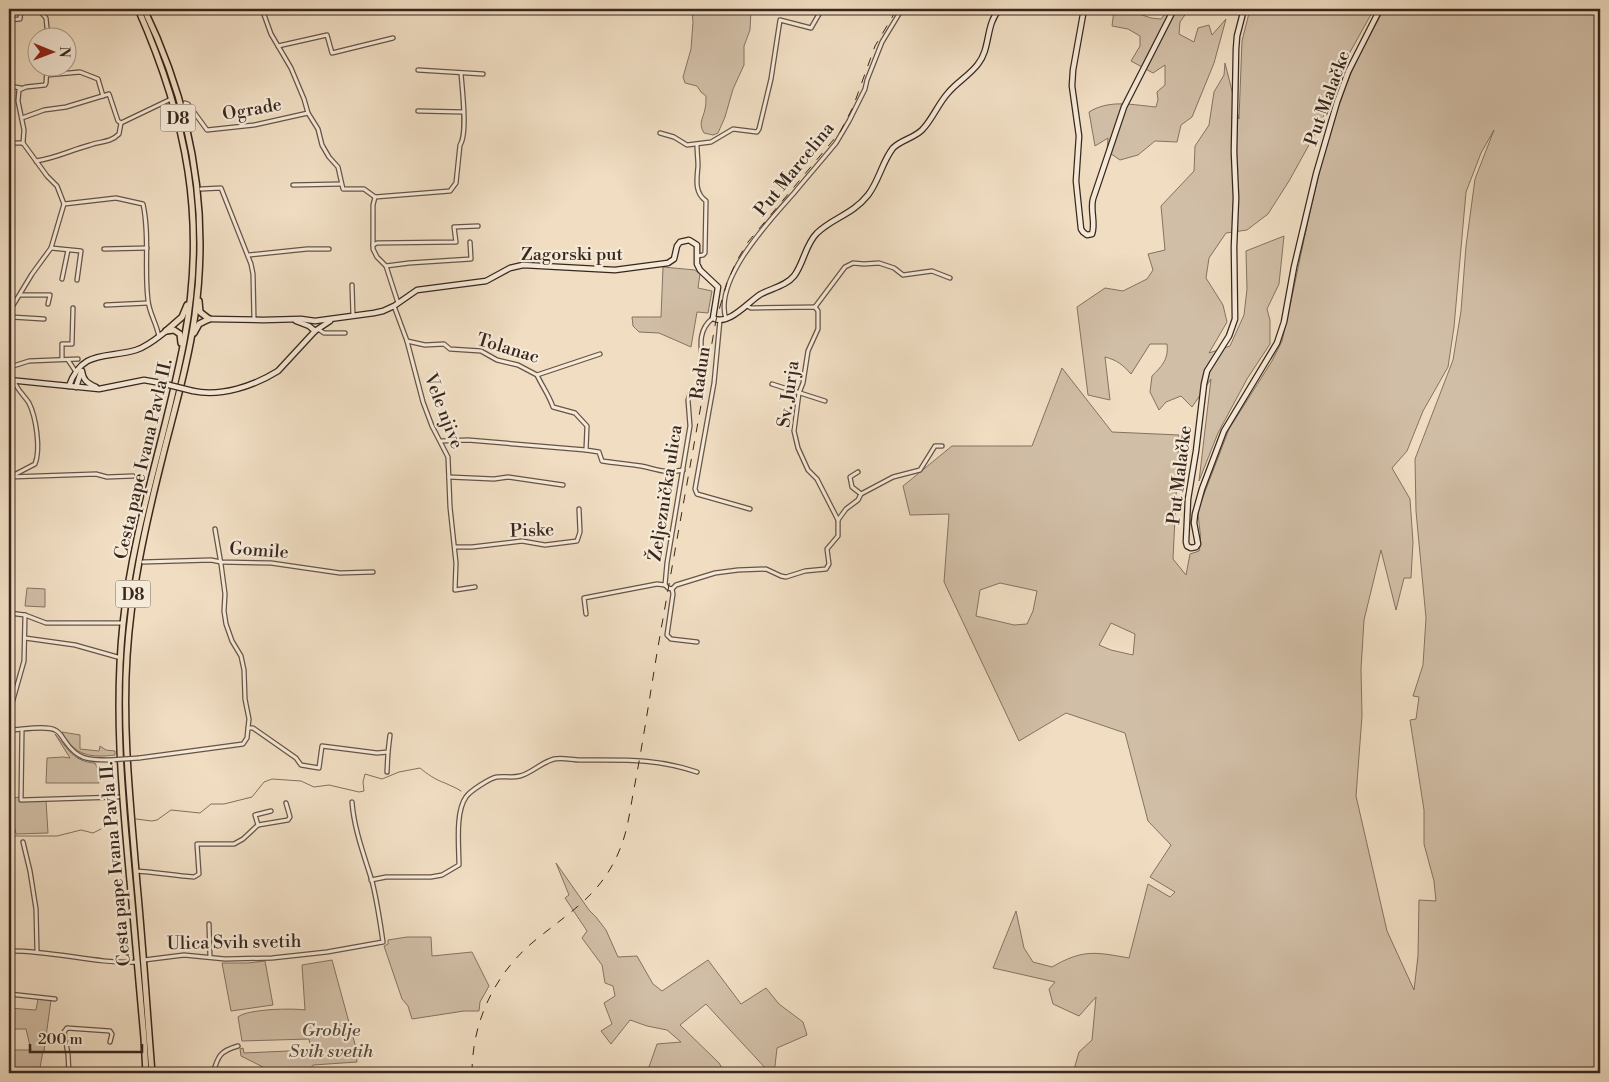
<svg xmlns="http://www.w3.org/2000/svg" width="1609" height="1082" viewBox="0 0 1609 1082" font-family="'Libre Bodoni',serif">
<style>
.green{fill:#d1bea6;stroke:#847262;fill-rule:evenodd}
.lines{fill:none;stroke-linecap:round;stroke-linejoin:round}
.stream{stroke:#816f5e;stroke-width:1}
.minor-casing{stroke:#665446;stroke-width:5.5}
.secondary-casing{stroke:#38271d;stroke-width:7}
.primary-casing{stroke:#38271d;stroke-width:8}
.minor{stroke:#f5e9d7;stroke-width:3}
.secondary{stroke:#f5e9d7;stroke-width:4.5}
.primary{stroke:#f0ddc2;stroke-width:5}
.rail{stroke:#38271d;stroke-width:1;stroke-dasharray:9 9;stroke-linecap:butt}
.minor-bridge-casing{stroke:#665446;stroke-width:5.5;stroke-linecap:butt}
.secondary-bridge-casing{stroke:#38271d;stroke-width:7;stroke-linecap:butt}
.minor-bridge{stroke:#f5e9d7;stroke-width:3}
.secondary-bridge{stroke:#f5e9d7;stroke-width:4.5}
.labels{text-anchor:middle;stroke-width:4.5;stroke-linejoin:round;paint-order:stroke}
.shield{fill:#f5e9d7;stroke:#716155;stroke-width:1}
.shield-label{font-size:16px;font-weight:bold;fill:#38271d}
.street-label{font-size:18px;fill:#38271d;stroke:#f5e9d7}
.park-label{font-size:18px;font-style:italic;fill:#5e4d3f;stroke:#f5e9d7}
</style>
<rect width="100%" height="100%" fill="#f0ddc2"/>
<filter id="stains"><feTurbulence type="fractalNoise" baseFrequency=".004" numOctaves="4"/><feColorMatrix values="0 0 0 0 .2 0 0 0 0 .09 0 0 0 0 .02 0 0 0 .5 -.17"/></filter>
<radialGradient id="worn" r=".72"><stop offset=".6" stop-color="#630" stop-opacity="0"/><stop offset="1" stop-color="#630" stop-opacity=".3"/></radialGradient>
<g class="green">
<path d="M 692,9 L 751,9 L 750,30 L 744,46 L 744,65 L 733,89 L 725,117 L 718,133 L 713,135 L 704,133 C 698,123 703,119 705,109 C 706,105 706,100 706,96 L 701,92 L 697,86 L 685,83 L 683,77 L 691,49 L 693,22 Z"/>
<path d="M 1125,9 L 1151,18 L 1161,19 L 1169,9 L 1189,9 L 1180,22 L 1179,34 L 1194,42 L 1198,28 L 1209,25 L 1212,35 L 1226,19 L 1214,63 L 1192,117 L 1181,125 L 1177,142 L 1155,141 L 1138,155 L 1120,160 L 1107,151 L 1108,138 L 1095,146 L 1089,112 C 1110,99 1133,105 1156,107 L 1158,100 L 1157,92 L 1165,85 L 1165,65 L 1153,73 L 1131,61 L 1140,46 L 1140,36 L 1128,29 L 1112,26 L 1114,10 Z"/>
<path d="M 1250,9 L 1374,9 L 1349,54 L 1320,125 L 1289,181 L 1268,214 L 1247,230 L 1226,233 L 1209,258 L 1206,278 L 1223,305 L 1227,322 L 1209,353 L 1230,346 L 1244,315 L 1247,289 L 1246,251 L 1284,236 L 1279,284 L 1267,309 L 1270,320 L 1270,344 L 1247,379 L 1218,433 L 1199,481 L 1211,379 L 1192,407 L 1181,396 L 1166,402 L 1159,410 L 1150,392 L 1152,376 C 1162,366 1169,359 1167,344 L 1150,344 L 1131,374 C 1123,365 1117,360 1105,357 L 1110,400 L 1088,395 L 1077,307 L 1105,288 L 1123,291 L 1147,279 L 1153,270 L 1148,254 L 1165,250 L 1161,206 L 1194,171 L 1195,146 L 1209,125 L 1214,92 L 1224,75 L 1225,63 L 1239,119 L 1242,41 Z"/>
<path d="M 1384,9 L 1600,9 L 1600,1073 L 1073,1073 L 1079,1052 L 1092,1040 L 1096,997 L 1079,1016 L 1053,1004 L 1049,989 L 1055,982 L 993,968 L 1016,911 L 1024,948 L 1033,962 L 1052,967 C 1083,949 1095,952 1129,958 L 1148,884 L 1170,897 L 1175,892 L 1150,877 L 1171,845 L 1148,821 L 1125,733 L 1066,713 L 1019,741 L 944,582 L 949,514 L 910,515 L 903,486 L 952,446 L 1032,446 L 1062,368 L 1112,432 L 1179,435 L 1173,559 L 1186,575 L 1190,554 L 1199,551 C 1203,539 1198,524 1198,510 L 1229,429 L 1272,361 L 1282,341 C 1303,253 1317,156 1351,73 C 1361,51 1373,30 1384,9 ZM 1494,130 L 1475,179 L 1466,246 L 1461,311 L 1453,360 L 1415,459 L 1416,511 L 1426,618 L 1423,665 L 1413,696 L 1419,697 L 1416,719 L 1410,720 L 1424,810 L 1424,844 L 1434,881 L 1436,901 L 1419,900 L 1418,956 L 1414,990 L 1387,931 L 1356,796 L 1362,716 L 1361,669 L 1364,620 L 1381,550 L 1396,610 L 1404,578 L 1411,578 L 1413,542 L 1410,499 L 1392,468 L 1407,451 L 1423,411 L 1448,367 L 1454,327 L 1466,192 L 1481,153 ZM 1000,583 L 1037,591 L 1033,611 L 1027,624 L 1014,625 L 976,616 L 980,590 ZM 1111,623 L 1135,634 L 1133,655 L 1111,650 L 1099,645 Z"/>
<polygon points="663,267 695,270 700,274 698,288 712,291 708,313 697,312 691,347 659,333 639,332 633,326 632,317 661,317"/>
<polygon points="27,588 45,589 45,607 25,606"/>
<path d="M 62,732 L 80,735 L 80,749 L 99,751 L 100,746 L 106,750 L 115,751 L 115,755 C 91,758 74,756 62,732 Z"/>
<path d="M 55,734 C 68,749 74,762 95,763 L 98,770 L 99,783 L 46,783 L 47,758 L 63,757 L 70,758 Z"/>
<polygon points="20,797 21,801 46,800 48,833 16,834 10,807 11,798"/>
<polygon points="556,863 589,910 596,917 606,930 618,957 637,956 653,984 662,991 708,960 741,1004 766,988 779,1004 803,1022 807,1035 777,1048 775,1066 769,1072 706,1004 680,1025 719,1063 725,1073 640,1073 649,1067 657,1044 681,1042 667,1030 647,1026 630,1020 611,1044 601,1031 612,1024 604,1003 615,996 613,986 605,983 602,965 582,938 587,931 565,898 569,895"/>
<polygon points="407,937 431,937 432,956 472,952 489,986 480,1002 479,1011 464,1011 412,1019 408,1006 402,999 384,946 388,944 388,940"/>
<path d="M 332,960 L 356,1048 L 357,1062 L 313,1065 L 310,1069 L 312,1073 L 275,1073 L 241,1056 L 240,1049 L 243,1048 L 244,1053 L 311,1050 L 309,1039 L 242,1041 L 238,1017 C 247,1009 292,1008 305,1010 L 302,965 Z"/>
<polygon points="265,961 273,1005 231,1011 222,963 248,963"/>
<polygon points="38,999 51,1000 44,1051 43,1051 39,1073 9,1073 9,1050 31,1050 26,1029 9,1029 9,1008 36,1010"/>
</g>
<g class="lines">
<g class="stream">
<path d="M 136,819 L 152,821 L 157,820 L 171,810 L 200,813 L 211,804 L 224,804 L 252,797 L 264,782 L 272,779 L 301,781 L 314,787 L 329,785 L 359,792 L 364,791 L 363,782 L 365,774 L 382,779 L 399,772 L 420,768 C 427,774 436,780 445,783 C 451,786 455,787 461,791"/>
<polyline points="9,836 57,836 81,830 93,833 101,829"/>
</g>
<defs>
<g id="minor">
<polyline points="30,9 38,9"/>
<polyline points="38,9 46,18 48,38"/>
<polyline points="262,9 271,34 291,68 304,99 308,113 318,129 322,145 329,157 338,167 343,189 364,189 375,197"/>
<polyline points="9,20 20,19 21,9"/>
<polyline points="278,46 327,35 332,53 393,38"/>
<polyline points="418,70 483,74"/>
<polyline points="47,75 80,72 98,79 103,96"/>
<polyline points="9,86 21,88"/>
<polyline points="185,103 188,104 207,130 254,125 308,113"/>
<polyline points="418,111 463,112"/>
<polyline points="22,118 44,110 66,107 109,94 118,121 121,123"/>
<polyline points="660,133 674,137 687,145 711,142 733,129 757,132 759,129 771,79 780,20 811,28 822,9"/>
<polyline points="9,143 23,143"/>
<polyline points="23,143 24,130 18,101 19,90 26,87 45,85 46,83 47,68"/>
<path d="M 697,145 C 697,152 698,159 698,166 C 697,179 694,192 706,201 L 705,253 L 703,255 L 697,256"/>
<path d="M 36,161 C 56,158 71,150 90,145 C 101,141 110,143 119,134 L 121,123 L 169,100"/>
<polyline points="293,185 341,184"/>
<polyline points="201,189 221,188 251,264 253,274 254,320"/>
<path d="M 375,197 L 450,191 L 456,183 L 460,145 C 468,134 462,88 461,73"/>
<polyline points="375,197 373,205 373,249 377,257 386,266 398,303"/>
<path d="M 64,204 L 116,198 L 143,204 C 150,236 144,268 148,300 C 149,313 157,324 159,337"/>
<polyline points="373,245 377,243 456,242 454,227 478,226"/>
<polyline points="51,248 81,251 77,280"/>
<polyline points="104,249 147,248"/>
<polyline points="249,255 307,249 329,249"/>
<polyline points="386,266 409,263 471,259 470,242"/>
<polyline points="62,279 68,250"/>
<polyline points="352,285 353,316"/>
<polyline points="20,295 50,295 48,304"/>
<polyline points="106,305 148,303"/>
<polyline points="394,306 407,341 423,402 432,426 448,457 450,507 456,563 455,590 475,587"/>
<polyline points="815,307 845,267 853,263 864,264 879,263 894,268 903,275 932,271 950,278"/>
<polyline points="11,317 44,319"/>
<path d="M 726,319 C 713,280 770,220 794,193 C 808,176 822,160 836,143 L 849,121 L 865,89 L 867,80 L 882,42 L 902,9"/>
<polyline points="720,320 714,383 695,489 697,494 750,509"/>
<polyline points="318,329 324,333 345,333"/>
<polyline points="407,341 425,345 444,344 450,349 481,351 497,360 518,365 537,375 600,354"/>
<polyline points="62,359 62,344 72,344 73,308"/>
<polyline points="68,360 76,372"/>
<polyline points="10,367 9,337 12,307 32,274 51,248 64,204 57,186 47,176 23,143"/>
<polyline points="9,369 10,367 29,361 78,359"/>
<path d="M 537,375 C 542,386 549,395 553,407 L 575,413 L 587,426 L 586,450 L 599,452 L 602,461 C 615,463 628,464 641,466 C 657,469 664,474 683,470"/>
<polyline points="772,384 825,401"/>
<polyline points="441,441 468,440 586,450"/>
<polyline points="858,472 850,477 852,487 861,494"/>
<path d="M 12,476 L 35,464 C 41,449 36,417 29,403 C 24,395 16,389 14,380"/>
<polyline points="9,477 96,474 107,477 133,476"/>
<polyline points="449,477 494,479 508,477 563,485"/>
<polyline points="838,520 846,509 858,500 861,494 893,477 920,470 935,446 942,446"/>
<polyline points="215,529 221,564 225,594 224,611 226,624 232,641 241,656 244,670 245,699 249,719 248,728"/>
<polyline points="455,547 472,547 522,541 545,545 577,541 580,532 579,509"/>
<polyline points="143,562 211,560 221,562 271,563 340,573 373,572"/>
<polyline points="665,585 668,588 672,589 676,585 715,573 738,570 766,569 781,576 786,577 805,571 826,569 829,564 827,549 838,536 838,520 817,479 808,470 798,448 794,431 799,393 803,383 808,351 818,329 818,311 815,307 751,308 747,306"/>
<polyline points="672,589 673,594 667,635 671,639 697,642"/>
<polyline points="9,613 25,615 46,623 123,623"/>
<path d="M 586,614 L 584,598 L 657,584 L 665,585 L 667,563 L 690,426 L 688,400 L 691,391 L 698,389 C 712,368 688,337 713,318"/>
<polyline points="25,638 75,645 121,658"/>
<polyline points="9,714 24,661 25,615"/>
<path d="M 9,730 C 20,730 46,725 55,730 C 60,732 62,737 65,741 C 78,760 88,760 109,760"/>
<polyline points="22,730 21,800 118,797"/>
<polyline points="139,758 243,744 247,738 248,728 253,728 296,758 301,765 319,768 322,746 377,753 388,752 390,735"/>
<polyline points="387,772 388,752"/>
<polyline points="258,825 288,820 290,817 286,803"/>
<polyline points="23,842 30,871 36,909 37,951"/>
<path d="M 136,871 C 156,872 175,876 194,877 L 199,874 L 197,844 L 234,844 L 243,839 L 258,825 L 255,815 L 271,811"/>
<path d="M 371,880 L 386,877 L 431,877 L 442,875 L 459,865 C 459,847 455,812 466,797 C 470,791 490,778 497,777 C 504,776 512,778 520,776 C 532,773 540,763 554,759 C 562,757 572,760 580,760 C 624,760 655,758 697,772"/>
<polyline points="209,924 210,957"/>
<path d="M 9,951 C 52,950 94,964 137,962"/>
<path d="M 144,960 L 184,955 L 225,959 L 272,958 L 327,952 L 383,942 C 380,921 377,901 372,881 C 364,855 354,829 352,802"/>
<polyline points="9,994 55,999"/>
<polyline points="69,1073 68,1054 64,1032 67,1028 110,1031 112,1034 110,1042"/>
<path d="M 213,1073 C 218,1056 220,1051 238,1046"/>
</g>
<g id="secondary">
<path d="M 1084,9 L 1073,70 L 1072,86 L 1079,136 L 1076,181 L 1081,229 L 1083,232 L 1087,235 L 1092,234 C 1096,223 1090,211 1093,199 L 1124,107 L 1174,9"/>
<polyline points="1244,9 1237,36 1236,49 1234,152 1236,198 1234,247 1235,319 1229,336 1207,371 1204,384 1196,451 1188,499 1186,542 1187,546 1191,548 1196,547 1198,544 1194,523 1195,514 1202,489 1224,431 1277,343 1284,322 1294,267 1316,174 1337,102 1348,72 1380,9"/>
<path d="M 209,319 L 263,320 L 301,319 L 315,321 L 374,313 L 383,311 L 394,306 L 417,290 L 486,281 L 510,268 L 523,265 L 615,270 L 668,263 L 674,259 L 677,246 L 680,242 L 689,240 L 697,245 L 697,264 L 700,270 L 718,287 L 713,318 C 728,327 749,301 761,294 C 772,288 786,286 794,276 C 804,263 805,245 817,233 C 834,217 852,215 868,195 C 879,181 882,162 893,148 C 901,140 914,138 922,130 C 932,120 938,104 948,93 C 957,82 970,75 978,64 C 991,48 985,24 1000,9"/>
<polyline points="296,321 309,326 315,331"/>
<path d="M 82,371 C 83,380 87,383 96,387"/>
<polyline points="9,380 99,389 144,380 161,383"/>
<path d="M 69,386 C 82,349 106,359 136,350 C 148,346 157,338 166,331"/>
<polyline points="76,387 81,372"/>
<path d="M 193,391 C 221,397 254,386 278,371 L 315,331 L 330,321"/>
</g>
<g id="primary">
<path d="M 138,9 C 187,120 207,220 184,341 C 166,436 133,527 123,624 C 114,710 122,795 130,881 C 135,933 139,985 144,1038 L 146,1073"/>
<path d="M 144,9 C 191,106 210,207 195,315 C 188,365 173,414 161,463 C 145,527 131,590 127,656 C 122,732 131,808 137,884 C 143,947 147,1010 152,1073"/>
<polyline points="199,301 200,312 209,319"/>
<polyline points="166,331 182,317 187,305"/>
<polyline points="166,331 174,330 180,334 181,343"/>
<polyline points="194,333 199,324 209,319"/>
</g>
</defs>
<use href="#minor" class="minor-casing"/>
<use href="#secondary" class="secondary-casing"/>
<use href="#primary" class="primary-casing"/>
<use href="#minor" class="minor"/>
<use href="#secondary" class="secondary"/>
<use href="#primary" class="primary"/>
<path class="rail" d="M 472,1073 C 472,1020 496,971 538,938 C 573,910 603,892 620,849 C 628,830 630,809 634,789 C 643,742 650,695 658,647 C 677,538 697,429 716,320 L 727,283 L 736,262 L 748,242 L 840,132 L 853,107 L 875,46 L 897,9"/>
<defs>
<polyline id="minor-bridge" points="109,760 139,758"/>
<polyline id="secondary-bridge" points="161,383 193,391"/>
</defs>
<use href="#minor-bridge" class="minor-bridge-casing"/>
<use href="#secondary-bridge" class="secondary-bridge-casing"/>
<use href="#minor-bridge" class="minor-bridge"/>
<use href="#secondary-bridge" class="secondary-bridge"/>
</g>
<g class="labels">
<g class="shield">
<rect x="160.5" y="104.5" width="35" height="27" rx="4"/>
<rect x="115.5" y="580.5" width="35" height="27" rx="4"/>
</g>
<g class="shield-label">
<text x="178" y="124">D8</text>
<text x="133" y="600">D8</text>
</g>
<g class="street-label">
<text transform="translate(1327 98) rotate(-70)" y="6">Put Malačke</text>
<text transform="translate(252 109) rotate(-10)" y="6">Ograde</text>
<text transform="translate(794 169) rotate(-51)" y="6">Put Marcelina</text>
<text x="572" y="260">Zagorski put</text>
<text transform="translate(508 348) rotate(17)" y="6">Tolanac</text>
<text transform="translate(700 373) rotate(-82)" y="6">Radun</text>
<text transform="translate(788 394) rotate(-82)" y="6">Sv. Jurja</text>
<text transform="translate(444 411) rotate(69)" y="6">Vele njive</text>
<text transform="translate(143 459) rotate(-77)" y="6">Cesta pape Ivana Pavla II.</text>
<text transform="translate(1179 475) rotate(-83)" y="6">Put Malačke</text>
<text transform="translate(665 493) rotate(-81)" y="6">Željeznička ulica</text>
<text transform="translate(532 530) rotate(-2)" y="6">Piske</text>
<text transform="translate(259 550) rotate(4)" y="6">Gomile</text>
<text transform="translate(115 864) rotate(-95)" y="6">Cesta pape Ivana Pavla II.</text>
<text transform="translate(234 942) rotate(-1)" y="6">Ulica Svih svetih</text>
</g>
<g class="park-label">
<text x="331" y="1036">Groblje<tspan x="331" dy="21">Svih svetih</tspan></text>
</g>
</g>
<rect width="1609" height="1082" fill="none" stroke="#f0ddc2" stroke-width="30"/>
<rect x="10" y="10" width="1589" height="1062" fill="none" stroke="#38271d" stroke-width="2.5"/>
<rect x="15" y="15" width="1579" height="1052" fill="none" stroke="#38271d"/>
<g transform="translate(52 52) rotate(91)"><circle r="24" fill="#f5e9d7" stroke="#a99b8d"/>
<path d="M0-4L9 19L0 12L-9 19Z" fill="#8f2418"/>
<text y="-8" font-size="14" font-weight="bold" text-anchor="middle" fill="#38271d">N</text>
</g>
<path d="M30 1044v8h112v-8" fill="none" stroke="#38271d" stroke-width="2.5"/>
<text x="38" y="1044" font-size="15" fill="#38271d" stroke="#f5e9d7" stroke-width="4" paint-order="stroke">200 m</text>
<rect width="100%" height="100%" filter="url(#stains)"/>
<rect width="100%" height="100%" fill="url(#worn)"/>
</svg>
